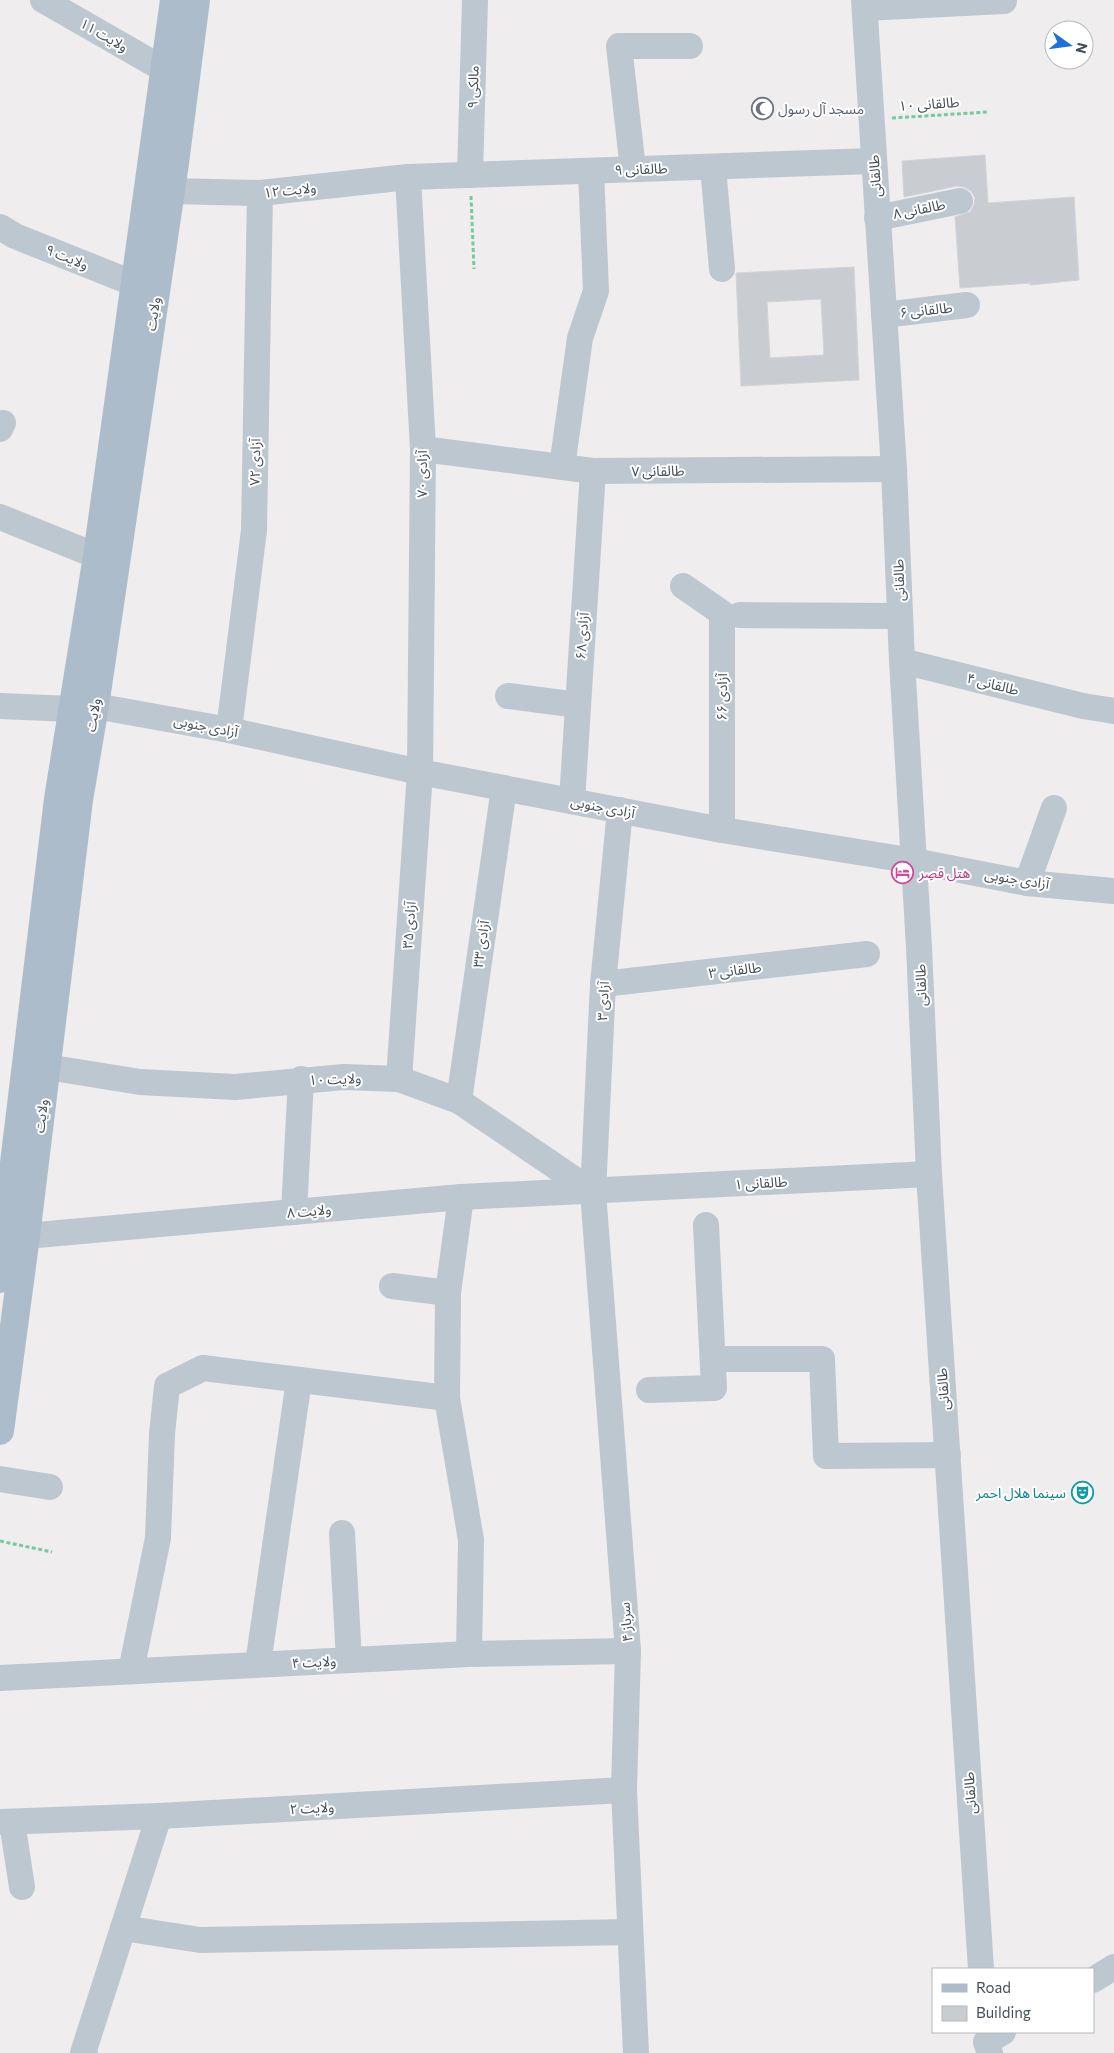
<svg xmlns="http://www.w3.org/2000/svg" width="1114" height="2053" viewBox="0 0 1114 2053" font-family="Commissioner,'Noto Sans Arabic',sans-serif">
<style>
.building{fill:#c9ccd1;stroke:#d1d3d8;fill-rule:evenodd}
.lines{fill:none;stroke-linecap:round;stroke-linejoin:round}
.path{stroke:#74caa0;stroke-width:3;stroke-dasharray:4 2.5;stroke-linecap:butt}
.minor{stroke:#bdc7cf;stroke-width:26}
.major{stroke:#adbccb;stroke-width:28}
.labels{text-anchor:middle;stroke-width:4;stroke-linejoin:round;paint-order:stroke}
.street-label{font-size:14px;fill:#455059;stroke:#fff}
.worship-label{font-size:14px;fill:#5b616d;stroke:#fff;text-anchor:start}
.hotel-label{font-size:14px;fill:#b23c85;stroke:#fff;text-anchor:start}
.culture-label{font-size:14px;fill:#0d838f;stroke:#fff;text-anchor:end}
</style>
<rect width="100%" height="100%" fill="#efeded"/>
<g class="building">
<polygon points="985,155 988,203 1074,197 1079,280 1030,285 1030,283 960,288 955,217 970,212 974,205 975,198 971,191 964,187 957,186 904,197 902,161"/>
<path d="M 854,267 L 859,380 L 741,386 L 736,273 ZM 821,299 L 824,355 L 770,358 L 767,302 Z"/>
</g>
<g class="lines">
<g class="path">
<polyline points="892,118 988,112"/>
<polyline points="471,196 474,269"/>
<polyline points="0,1541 52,1552"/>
</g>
<g class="minor">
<polyline points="43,0 165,70"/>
<polyline points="864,0 894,469 902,661 919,947 929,1174 981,1969"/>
<polyline points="865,8 1004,1"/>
<polyline points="713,167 722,269"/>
<polyline points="633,169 619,46 690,46"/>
<polyline points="470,175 475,0"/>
<polyline points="171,191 260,193 408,177 873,161"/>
<polyline points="877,218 960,201"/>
<polyline points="0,227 15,236 135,284"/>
<polyline points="884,315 967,305"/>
<polyline points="0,429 3,423"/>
<polyline points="423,449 593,471 894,469"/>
<polyline points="562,467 580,338 596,291 591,171"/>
<polyline points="0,517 97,556"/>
<polyline points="683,586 722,613 722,830"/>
<polyline points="740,615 900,616"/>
<polyline points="902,661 1083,706 1114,711"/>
<polyline points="508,696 578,705"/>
<polyline points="0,706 71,709 95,706 229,730 420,772 722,830 914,861 1027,883 1114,891"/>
<polyline points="229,730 254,530 260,193"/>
<polyline points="572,801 593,471"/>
<polyline points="620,810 603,984 593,1192 628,1651 624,1790 636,2053"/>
<polyline points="1027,883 1054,808"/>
<polyline points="603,984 867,954"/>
<polyline points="47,1067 140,1082 235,1087 344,1077 399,1079 459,1101 593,1192"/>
<polyline points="399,1079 420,772 423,449 408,177"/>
<polyline points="459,1101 504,788"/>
<polyline points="461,1197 448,1293 447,1398 471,1540 469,1654"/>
<polyline points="294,1212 301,1079"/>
<polyline points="26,1236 461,1197 929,1174"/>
<polyline points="392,1286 448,1293"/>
<polyline points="713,1359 822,1359 826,1456 948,1455"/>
<polyline points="649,1390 714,1388 706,1225"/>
<polyline points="0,1479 50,1487"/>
<polyline points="342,1533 349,1660"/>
<polyline points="258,1664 299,1380"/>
<polyline points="131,1671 158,1538 162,1434 167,1386 203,1368 447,1398"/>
<polyline points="0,1678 469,1654 628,1651"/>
<polyline points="0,1822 159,1816 624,1790"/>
<polyline points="12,1822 22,1887"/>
<polyline points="123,1928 200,1940 630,1932"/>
<polyline points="1093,1980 1114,1967"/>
<polyline points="85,2053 83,2053 159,1816"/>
<polyline points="990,2053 986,2042 1003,2032"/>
</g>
<g class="major">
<polyline points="0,1279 58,799 97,556 174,0"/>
<polyline points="0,1431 26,1236 79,800 95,706 175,163 196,0"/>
</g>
</g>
<defs>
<symbol id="mosque-ring" viewBox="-11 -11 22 22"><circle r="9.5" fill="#fff" stroke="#6b7280" stroke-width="1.5"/><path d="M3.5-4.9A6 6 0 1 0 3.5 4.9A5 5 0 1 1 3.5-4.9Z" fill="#6b7280"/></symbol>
<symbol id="hotel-ring" viewBox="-11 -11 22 22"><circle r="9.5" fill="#fff" stroke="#d1479c" stroke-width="1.5"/><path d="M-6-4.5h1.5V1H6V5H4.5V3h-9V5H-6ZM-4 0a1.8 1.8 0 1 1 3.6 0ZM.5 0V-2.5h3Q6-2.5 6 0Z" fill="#d1479c"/></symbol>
<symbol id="theatre-ring" viewBox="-11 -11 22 22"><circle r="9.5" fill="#fff" stroke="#0f9aa8" stroke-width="1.5"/><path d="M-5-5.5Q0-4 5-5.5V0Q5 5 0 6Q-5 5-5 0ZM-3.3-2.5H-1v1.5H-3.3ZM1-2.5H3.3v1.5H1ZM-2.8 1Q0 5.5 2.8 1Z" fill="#0f9aa8"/></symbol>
</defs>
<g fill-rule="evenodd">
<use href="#mosque-ring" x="750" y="96" width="25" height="25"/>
<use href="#hotel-ring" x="890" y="860" width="25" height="25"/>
<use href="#theatre-ring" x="1070" y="1480" width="25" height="25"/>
</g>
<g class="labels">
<g class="street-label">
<text transform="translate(104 35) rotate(30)" y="5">ولایت ۱۱</text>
<text transform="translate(473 87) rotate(-88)" y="5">مالکی ۹</text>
<text transform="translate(929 104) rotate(-4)" y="5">طالقانی ۱۰</text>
<text transform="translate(641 169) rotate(-2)" y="5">طالقانی ۹</text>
<text transform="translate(875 176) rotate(-94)" y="5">طالقانی</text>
<text transform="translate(290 190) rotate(-6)" y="5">ولایت ۱۲</text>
<text transform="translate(919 209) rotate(-11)" y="5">طالقانی ۸</text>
<text transform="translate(67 257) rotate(22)" y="5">ولایت ۹</text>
<text transform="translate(926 310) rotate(-6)" y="5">طالقانی ۶</text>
<text transform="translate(153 314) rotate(-82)" y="5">ولایت</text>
<text transform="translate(255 462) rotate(-89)" y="5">آزادی ۷۲</text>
<text transform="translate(658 471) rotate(-1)" y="5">طالقانی ۷</text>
<text transform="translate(422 474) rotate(-90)" y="5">آزادی ۷۰</text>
<text transform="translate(899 580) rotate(-92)" y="5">طالقانی</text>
<text transform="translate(582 636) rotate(-86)" y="5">آزادی ۶۸</text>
<text transform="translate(993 684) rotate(14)" y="5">طالقانی ۴</text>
<text transform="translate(722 697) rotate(-90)" y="5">آزادی ۶۶</text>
<text transform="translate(93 715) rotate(-81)" y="5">ولایت</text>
<text transform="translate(206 726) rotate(11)" y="5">آزادی جنوبی</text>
<text transform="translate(603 807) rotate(11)" y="5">آزادی جنوبی</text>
<text transform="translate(1017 879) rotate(9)" y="5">آزادی جنوبی</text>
<text transform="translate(409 925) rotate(-86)" y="5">آزادی ۳۵</text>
<text transform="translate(481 944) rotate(-82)" y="5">آزادی ۳۳</text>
<text transform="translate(735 970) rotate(-7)" y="5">طالقانی ۳</text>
<text transform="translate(921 985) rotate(-92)" y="5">طالقانی</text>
<text transform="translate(603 1001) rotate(-87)" y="5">آزادی ۳</text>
<text transform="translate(335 1079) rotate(-2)" y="5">ولایت ۱۰</text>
<text transform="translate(41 1116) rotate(-83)" y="5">ولایت</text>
<text transform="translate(761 1183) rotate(-3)" y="5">طالقانی ۱</text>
<text transform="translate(309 1211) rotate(-5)" y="5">ولایت ۸</text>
<text transform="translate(943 1389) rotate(-94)" y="5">طالقانی</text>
<text transform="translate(626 1622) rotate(-94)" y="5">سرباز ۴</text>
<text transform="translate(314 1662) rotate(-3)" y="5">ولایت ۴</text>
<text transform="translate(970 1793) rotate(-94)" y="5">طالقانی</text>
<text transform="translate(312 1808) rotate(-3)" y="5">ولایت ۲</text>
</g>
<g class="worship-label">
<text x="778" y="114">مسجد آل رسول</text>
</g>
<g class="hotel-label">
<text x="919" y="878">هتل قصِر</text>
</g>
<g class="culture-label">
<text x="1066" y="1498">سینما هلال احمر</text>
</g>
</g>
<rect x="932" y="1968" width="162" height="65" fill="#ffffff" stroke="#b5b9bd"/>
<rect x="942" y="1984" width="25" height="8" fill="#adbccb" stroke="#b5b9bd"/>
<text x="976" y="1993" font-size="15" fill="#455059">Road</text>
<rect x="942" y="2006" width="25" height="15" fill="#c9ccd1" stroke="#b5b9bd"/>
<text x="976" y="2018" font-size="15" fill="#455059">Building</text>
<g transform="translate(1069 45) rotate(104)"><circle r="24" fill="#ffffff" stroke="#b5b9bd"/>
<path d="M0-4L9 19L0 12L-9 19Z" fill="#1d6fd9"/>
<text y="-8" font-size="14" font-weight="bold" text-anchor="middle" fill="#455059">N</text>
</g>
</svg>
